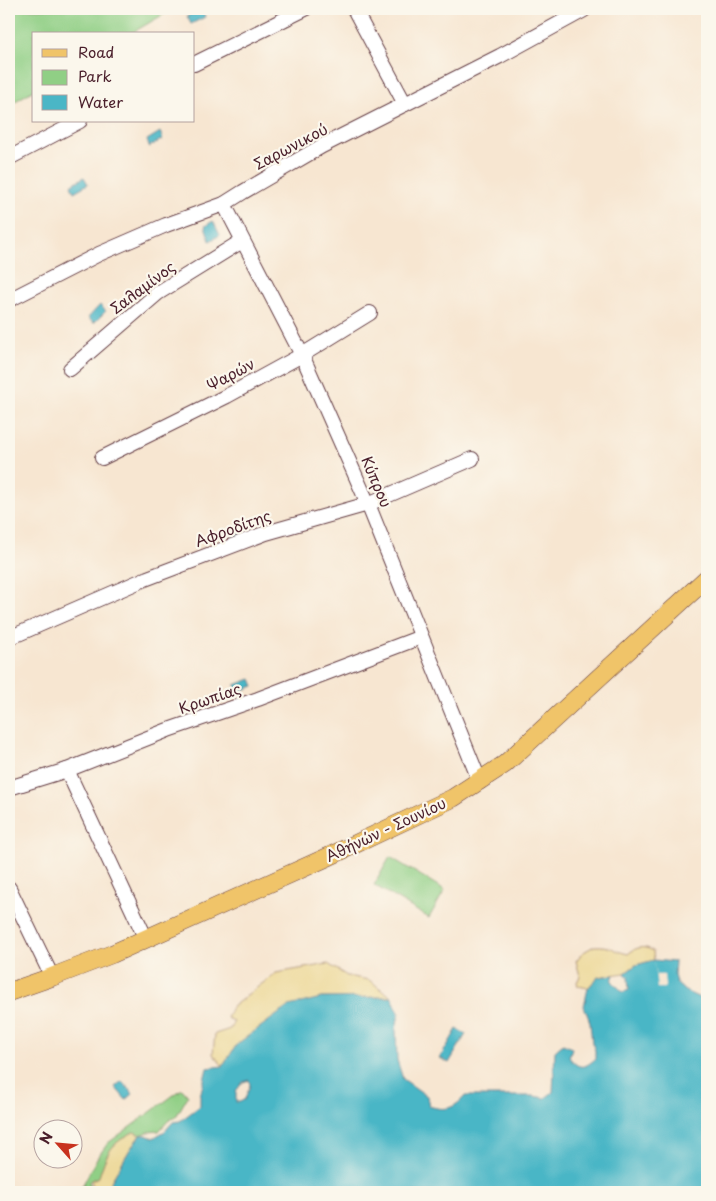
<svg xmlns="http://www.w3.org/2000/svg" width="716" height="1201" viewBox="0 0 716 1201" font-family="'Playpen Sans',sans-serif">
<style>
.green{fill:#90cf85;stroke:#6d7758}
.sand{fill:#eeda9e;stroke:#9c7c64}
.water{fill:#4ab6c6;stroke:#4a6a78;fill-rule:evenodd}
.pier{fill:#f7e6d1}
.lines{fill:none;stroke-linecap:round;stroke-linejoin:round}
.minor-casing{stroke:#643d44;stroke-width:16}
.major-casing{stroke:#643d44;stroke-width:19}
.minor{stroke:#fff;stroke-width:14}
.major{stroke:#f0c469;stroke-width:18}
.labels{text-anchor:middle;stroke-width:4.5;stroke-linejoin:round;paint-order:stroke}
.street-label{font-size:15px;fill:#4a1f2b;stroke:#fbf7ec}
</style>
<rect width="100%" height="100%" fill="#fbf7ec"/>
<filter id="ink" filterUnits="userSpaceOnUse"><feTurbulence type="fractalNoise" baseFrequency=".02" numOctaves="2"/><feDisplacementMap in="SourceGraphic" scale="10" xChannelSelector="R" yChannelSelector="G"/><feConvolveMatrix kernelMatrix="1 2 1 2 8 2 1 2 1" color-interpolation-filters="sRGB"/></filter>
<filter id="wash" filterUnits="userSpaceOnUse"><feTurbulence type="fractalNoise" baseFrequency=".0096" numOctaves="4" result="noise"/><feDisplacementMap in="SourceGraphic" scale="20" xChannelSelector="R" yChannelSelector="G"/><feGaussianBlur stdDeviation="1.12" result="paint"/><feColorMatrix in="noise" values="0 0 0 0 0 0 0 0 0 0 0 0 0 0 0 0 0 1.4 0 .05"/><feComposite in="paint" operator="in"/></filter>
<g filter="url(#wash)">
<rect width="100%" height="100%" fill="#f7e6d1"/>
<g class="green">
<polygon points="9,9 173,9 130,34 34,34 34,90 9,105"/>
<polygon points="390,857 445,890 429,918 374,885"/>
<path d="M 182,1089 L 188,1096 L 177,1115 L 168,1121 L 159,1131 L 148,1132 L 140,1135 L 134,1132 C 110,1144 107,1153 99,1177 L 91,1180 L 89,1182 L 92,1188 L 91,1192 L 79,1192 L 97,1158 L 108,1143 Z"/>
</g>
<g class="sand">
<path d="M 594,946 C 613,945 613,951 628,954 C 636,947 644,945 653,951 L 654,960 L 636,965 L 625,973 L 598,977 L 588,988 L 578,986 L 577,982 L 580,976 L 576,961 L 582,953 Z"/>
<polygon points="328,964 347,976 369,980 392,997 321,998 238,1044 223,1066 213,1054 215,1034 230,1029 234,1021 227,1018 232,1007 276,973"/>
<path d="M 134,1132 L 140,1135 L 129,1151 L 105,1192 L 92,1192 L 94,1189 L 91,1180 L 99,1177 C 107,1153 110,1144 134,1132 Z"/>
</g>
<g class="water">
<polygon points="202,9 205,17 191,24 187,16"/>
<polygon points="160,132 163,139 149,147 147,140"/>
<polygon points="84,177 88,184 74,192 71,185"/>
<polygon points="213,221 220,235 210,241 205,226"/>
<polygon points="100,305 106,311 94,323 88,318"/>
<polygon points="245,525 248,534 234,540 232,533 236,532 238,528"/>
<polygon points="251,679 254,686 237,692 235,685"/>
<path d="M 654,960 L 675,962 L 674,975 L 676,983 L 685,991 L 702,999 L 707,1011 L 707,1192 L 105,1192 L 129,1151 L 140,1135 L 146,1135 L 153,1138 L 165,1131 L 173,1122 L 180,1121 L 200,1106 L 200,1096 L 207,1068 L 223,1066 L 237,1044 L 289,1006 L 321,998 L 392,997 L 399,1014 L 396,1029 L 397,1060 L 403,1079 L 427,1096 L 429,1106 C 445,1111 454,1109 465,1096 L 533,1096 L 545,1098 L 553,1092 L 555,1051 L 563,1044 L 572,1048 L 569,1057 C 578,1069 584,1069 595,1059 L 595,1050 L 592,1043 L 590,1022 L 584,1006 L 588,988 L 598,977 L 614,975 L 612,981 L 623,992 L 629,990 L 628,977 L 625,973 L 636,965 ZM 249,1080 L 250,1085 L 245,1099 L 240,1102 L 236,1102 L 236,1091 L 243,1082 Z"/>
<polygon points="457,1029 466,1034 449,1063 440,1058"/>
<polygon points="122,1081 133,1094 126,1100 115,1087"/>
</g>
<polygon class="pier" points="654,960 656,975 664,975 665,986 664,988 657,988"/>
</g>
<g filter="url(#ink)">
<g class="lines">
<defs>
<g id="minor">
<polyline points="354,9 405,104"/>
<polyline points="194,64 305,9"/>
<polyline points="9,158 80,121"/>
<polyline points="224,204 302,355 368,504 480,782"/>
<polyline points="9,300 99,254 166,225 224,204 243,192 322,146 500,56 584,10"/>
<polyline points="70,369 158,293 242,241"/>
<polyline points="102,458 227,396 302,355 370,313"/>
<polyline points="9,638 145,579 266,533 368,504 472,459"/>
<polyline points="67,770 146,939"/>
<polyline points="9,788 67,770 168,730 258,699 421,637"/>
<polyline points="9,888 52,977"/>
</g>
<polyline id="major" points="9,992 52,977 112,954 330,856 453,798 505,764 707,578"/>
</defs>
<use href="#minor" class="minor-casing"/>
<use href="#major" class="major-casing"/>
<use href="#minor" class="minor"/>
<use href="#major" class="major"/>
</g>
</g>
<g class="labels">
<g class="street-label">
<text transform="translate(291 147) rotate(-28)" y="5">Σαρωνικού</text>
<text transform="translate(143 288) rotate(-37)" y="5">Σαλαμίνος</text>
<text transform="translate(231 375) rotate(-28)" y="5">Ψαρών</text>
<text transform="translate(376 482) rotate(67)" y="5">Κύπρου</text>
<text transform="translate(233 529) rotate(-20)" y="5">Αφροδίτης</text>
<text transform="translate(210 699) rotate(-19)" y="5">Κρωπίας</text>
<text transform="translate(386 830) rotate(-25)" y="5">Αθήνών - Σουνίου</text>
</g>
</g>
<rect width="716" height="1201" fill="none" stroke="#fbf7ec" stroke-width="30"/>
<rect x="32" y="32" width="162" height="90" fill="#fbf7ec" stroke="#b4a19f"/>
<rect x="42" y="49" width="25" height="8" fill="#f0c469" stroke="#b4a19f"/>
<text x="78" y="58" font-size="15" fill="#4a1f2b">Road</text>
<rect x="42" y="70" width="25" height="15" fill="#90cf85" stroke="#b4a19f"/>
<text x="78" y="82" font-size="15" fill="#4a1f2b">Park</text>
<rect x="42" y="95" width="25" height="15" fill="#4ab6c6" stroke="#b4a19f"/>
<text x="78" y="108" font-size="15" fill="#4a1f2b">Water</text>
<g transform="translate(58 1144) rotate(297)"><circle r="24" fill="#fbf7ec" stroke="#b4a19f"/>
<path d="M0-4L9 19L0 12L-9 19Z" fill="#c8321e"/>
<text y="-8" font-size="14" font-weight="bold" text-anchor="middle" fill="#4a1f2b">N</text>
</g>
</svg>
